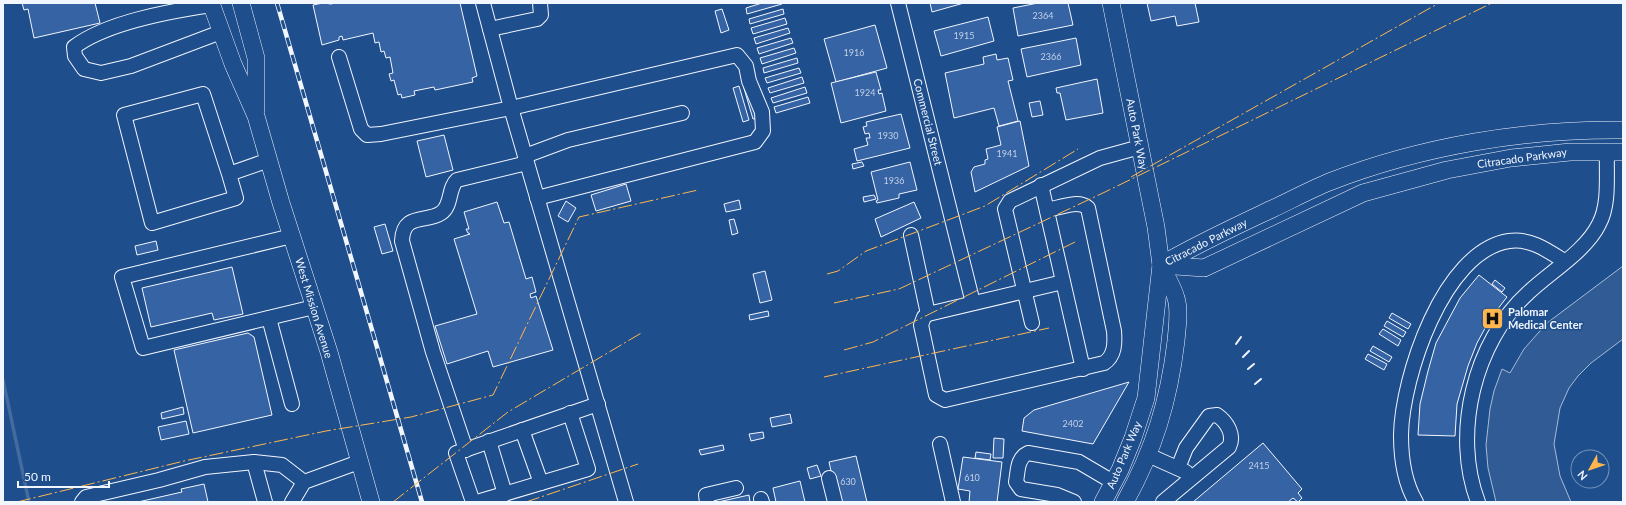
<svg xmlns="http://www.w3.org/2000/svg" width="1626" height="505" viewBox="0 0 1626 505" font-family="Lato,sans-serif">
<style>
.built{fill:#305b95;stroke:#a8bbd7}
.lines{fill:none;stroke-linecap:round;stroke-linejoin:round}
.stream{stroke:#446ba0;stroke-width:3.5}
.building{fill:#3563a3;stroke:#f2f6ff}
.minor-casing{stroke:#f2f6ff;stroke-width:16}
.major-casing{stroke:#f2f6ff;stroke-width:18}
.minor{stroke:#1f4e8c;stroke-width:14}
.major{stroke:#1f4e8c;stroke-width:17}
.rail-casing{stroke:#f2f6ff;stroke-width:4.5}
.rail{stroke:#1f4e8c;stroke-width:3;stroke-dasharray:9;stroke-linecap:butt}
.wall{stroke:#f2f6ff;stroke-width:2}
.power{stroke:#ffb74d;stroke-width:1;stroke-dasharray:14 3 2 3;stroke-linecap:butt}
.labels{text-anchor:middle;stroke-width:3;stroke-linejoin:round;paint-order:stroke}
.number-label{font-size:9px;fill:#c3d1e8}
.street-label{font-size:11px;fill:#f2f6ff;stroke:#1f4e8c}
.poi-label{font-size:11px;font-weight:bold;fill:#f2f6ff;stroke:#1f4e8c;text-anchor:start}
</style>
<rect width="100%" height="100%" fill="#1f4e8c"/>
<polygon class="built" points="1623,266 1623,339 1591,363 1578,376 1569,388 1560,408 1554,444 1560,476 1571,502 1496,502 1488,468 1486,445 1490,409 1494,391 1502,369 1510,373 1524,349 1547,323"/>
<g class="lines">
<polyline class="stream" points="3,380 29,502"/>
</g>
<g class="building">
<polygon points="22,3 95,3 100,23 34,38 28,9 24,10"/>
<polygon points="323,3 331,4 335,3 460,3 477,76 472,78 473,82 435,90 434,87 414,91 415,95 402,98 401,94 398,95 394,80 391,81 389,74 393,73 390,57 386,58 384,51 381,52 379,42 375,43 373,33 343,40 342,36 339,37 339,40 322,45 313,5"/>
<polygon points="762,3 781,3 782,4 747,14 746,8"/>
<polygon points="930,3 964,3 932,12"/>
<polygon points="1038,3 1068,3 1073,25 1018,36 1013,8"/>
<polygon points="1147,3 1195,3 1199,22 1177,26 1175,16 1151,21"/>
<polygon points="722,9 729,30 721,33 715,11"/>
<polygon points="783,9 784,14 750,24 749,19"/>
<polygon points="988,17 994,41 941,56 934,31"/>
<polygon points="785,18 787,24 753,34 751,28"/>
<polygon points="875,25 887,68 836,82 824,39"/>
<polygon points="788,28 790,33 756,44 754,38"/>
<polygon points="791,38 793,43 759,54 757,48"/>
<polygon points="1076,38 1081,65 1027,77 1021,49"/>
<polygon points="794,48 796,53 762,64 760,58"/>
<polygon points="996,54 997,60 1008,58 1013,80 1008,81 1018,121 999,126 994,108 954,118 945,73 984,64 983,57"/>
<polygon points="797,58 798,63 764,73 763,68"/>
<polygon points="799,68 801,73 767,83 765,78"/>
<polygon points="876,72 881,90 878,90 879,94 882,93 886,111 841,123 831,83"/>
<polygon points="802,77 804,83 770,93 768,88"/>
<polygon points="1097,79 1103,113 1066,120 1060,93 1057,93 1056,88"/>
<polygon points="749,84 758,118 753,119 743,85"/>
<polygon points="739,86 749,120 743,122 733,88"/>
<polygon points="805,87 807,93 773,103 771,98"/>
<polygon points="808,97 810,103 776,113 774,107"/>
<polygon points="1040,101 1043,115 1032,117 1029,103"/>
<polygon points="901,114 910,148 857,161 854,149 868,145 866,138 870,138 869,133 865,134 863,127 867,126 866,122"/>
<polygon points="1020,121 1029,166 975,192 971,172 974,167 985,164 985,160 988,159 986,149 1001,145 997,127"/>
<polygon points="444,135 453,170 426,177 417,141"/>
<polygon points="862,162 864,166 853,169 852,164"/>
<polygon points="910,162 917,190 899,194 899,198 877,203 876,201 878,200 871,172"/>
<polygon points="626,184 631,201 596,211 591,195"/>
<polygon points="874,195 876,199 864,202 863,197"/>
<polygon points="739,200 741,209 726,212 724,204"/>
<polygon points="566,201 576,208 568,222 558,216"/>
<polygon points="497,202 504,223 509,222 526,279 532,277 536,292 530,294 531,298 536,296 553,350 493,367 488,351 447,364 435,326 477,314 454,239 470,234 468,233 466,229 469,229 464,212"/>
<polygon points="914,202 921,218 881,237 875,219"/>
<polygon points="734,219 738,233 732,235 729,220"/>
<polygon points="385,224 393,251 382,254 374,227"/>
<polygon points="156,241 158,250 137,255 135,246"/>
<polygon points="232,267 243,314 214,320 212,313 151,327 142,288"/>
<polygon points="765,271 772,300 760,303 753,274"/>
<polygon points="1479,275 1507,297 1490,319 1477,343 1468,366 1457,404 1455,436 1418,435 1420,404 1428,371 1436,343 1460,298"/>
<polygon points="1495,280 1505,288 1502,292 1492,284"/>
<polygon points="768,311 769,316 750,320 749,315"/>
<polygon points="1392,313 1411,324 1408,329 1389,318"/>
<polygon points="1387,321 1406,332 1403,337 1384,326"/>
<polygon points="1383,329 1401,340 1398,346 1379,334"/>
<polygon points="248,333 254,337 272,415 193,433 174,350"/>
<polygon points="1373,346 1392,357 1389,362 1370,351"/>
<polygon points="1368,354 1387,364 1384,370 1365,359"/>
<polygon points="1129,382 1093,444 1022,431 1024,418 1034,410"/>
<polygon points="183,407 184,414 162,419 161,413"/>
<polygon points="790,414 792,423 772,427 770,418"/>
<polygon points="186,421 189,434 161,440 158,427"/>
<polygon points="763,432 764,438 751,441 749,434"/>
<polygon points="994,438 1004,439 1003,458 993,458"/>
<polygon points="1263,443 1302,489 1298,493 1302,498 1298,502 1293,498 1288,502 1193,502"/>
<polygon points="723,445 724,450 701,455 699,450"/>
<polygon points="976,452 991,454 990,460 975,458"/>
<polygon points="856,456 867,502 838,502 829,462"/>
<polygon points="963,457 1002,462 997,502 969,502 970,491 958,489"/>
<polygon points="817,465 821,476 810,479 807,468"/>
<polygon points="800,481 805,502 776,502 773,488"/>
<polygon points="204,484 208,502 138,502 182,492 181,489"/>
<polygon points="749,495 750,502 718,502"/>
</g>
<g class="lines">
<defs>
<g id="minor">
<polyline points="483,3 511,108 626,502"/>
<polyline points="898,3 973,303"/>
<path d="M 212,5 C 170,11 107,22 74,47 L 75,56 L 84,69 L 101,73 L 131,66 L 221,32"/>
<polyline points="490,29 537,19 541,15 540,3"/>
<polyline points="339,57 361,129 367,135 381,134 511,108 737,55 746,66 749,81 762,112 763,131 755,142 537,198"/>
<polyline points="525,156 568,140 682,113"/>
<polyline points="229,174 236,198 152,223 124,115 203,94 229,174 269,160"/>
<polyline points="1041,185 1083,369"/>
<path d="M 1047,210 C 1059,208 1078,199 1088,208 L 1114,331 C 1115,343 1115,356 1104,363 L 945,400 L 936,395 L 921,325 L 924,317 L 928,314 L 1063,282"/>
<polyline points="911,235 928,314"/>
<polyline points="292,236 122,277 143,348 314,307"/>
<polyline points="269,318 292,404"/>
<polyline points="1032,323 1005,209 1010,201 1100,158 1140,147"/>
<polyline points="522,430 541,483"/>
<polyline points="489,441 505,494"/>
<polyline points="940,444 953,502"/>
<path d="M 466,450 L 433,352 L 402,241 C 403,212 427,223 441,213 C 452,206 448,188 457,180 L 527,163"/>
<polyline points="1148,455 1186,472"/>
<polyline points="254,462 265,502"/>
<polyline points="829,478 835,502"/>
<polyline points="761,499 762,502"/>
<polyline points="82,502 86,497 159,480 205,467 254,462 282,465 304,482"/>
<polyline points="292,502 304,482 359,462"/>
<polyline points="473,502 456,453 598,404"/>
<polyline points="477,502 588,469 570,413"/>
<polyline points="707,502 706,495 736,488"/>
<path d="M 1074,502 L 1057,495 L 1021,489 L 1016,482 C 1018,471 1017,458 1028,453 L 1079,462 L 1113,482"/>
<path d="M 1163,502 L 1229,447 C 1235,435 1227,422 1217,415 L 1209,416 L 1186,448 L 1178,468"/>
<path d="M 1416,502 C 1404,482 1401,458 1401,435 C 1402,378 1443,251 1509,241 C 1530,238 1547,250 1564,261"/>
<path d="M 1478,502 C 1452,434 1474,342 1528,293 C 1550,272 1586,251 1599,224 C 1610,204 1606,174 1607,152"/>
</g>
<g id="major">
<polyline points="211,3 233,64 256,116 281,203 329,352 371,502"/>
<polyline points="241,3 256,58 256,109"/>
<path d="M 1161,265 C 1197,244 1234,227 1272,209 C 1291,200 1310,190 1329,182 C 1422,146 1524,129 1623,130"/>
<polyline points="1161,265 1204,268 1363,193 1447,170 1511,158 1570,152 1623,152"/>
<polyline points="1103,502 1120,470 1133,438 1146,398 1161,265 1156,227 1111,3"/>
<path d="M 1125,502 C 1154,450 1169,400 1176,341 C 1177,328 1180,311 1176,298 C 1173,287 1166,276 1161,265"/>
</g>
</defs>
<use href="#minor" class="minor-casing"/>
<use href="#major" class="major-casing"/>
<use href="#minor" class="minor"/>
<use href="#major" class="major"/>
<defs>
<polyline id="rail" points="277,3 422,502"/>
</defs>
<use href="#rail" class="rail-casing"/>
<use href="#rail" class="rail"/>
<g class="wall">
<polyline points="1236,344 1241,337"/>
<polyline points="1243,357 1249,351"/>
<polyline points="1248,369 1254,364"/>
<polyline points="1255,384 1261,379"/>
</g>
<g class="power">
<polyline points="1131,177 1439,3"/>
<polyline points="827,274 838,271 866,251 985,206 1078,149"/>
<polyline points="834,303 899,289 1105,192 1492,3"/>
<polyline points="844,350 873,342 1075,242"/>
<polyline points="824,377 1049,328"/>
<polyline points="17,502 184,461 326,431 411,417 493,395 579,217 698,190"/>
<polyline points="393,502 508,412 643,332"/>
<polyline points="526,502 638,464"/>
</g>
</g>
<defs>
<symbol id="hospital-square" viewBox="-11 -11 22 22"><rect x="-9" y="-9" width="18" height="18" rx="4" fill="#ffb74d" stroke="#1f4e8c"/><path d="M-5-5h3v3.5h4V-5h3V5h-3V1.5h-4V5h-3Z" fill="#111"/></symbol>
</defs>
<g fill-rule="evenodd">
<use href="#hospital-square" x="1480" y="306" width="25" height="25"/>
</g>
<g class="labels">
<g class="number-label">
<text x="1043" y="19">2364</text>
<text x="964" y="39">1915</text>
<text x="854" y="56">1916</text>
<text x="1051" y="60">2366</text>
<text x="865" y="96">1924</text>
<text x="888" y="139">1930</text>
<text x="1007" y="157">1941</text>
<text x="894" y="184">1936</text>
<text x="1073" y="427">2402</text>
<text x="1259" y="469">2415</text>
<text x="972" y="481">610</text>
<text x="848" y="485">630</text>
</g>
<g class="street-label">
<text transform="translate(928 122) rotate(76)" y="4">Commercial Street</text>
<text transform="translate(1137 134) rotate(79)" y="4">Auto Park Way</text>
<text transform="translate(1522 158) rotate(-8)" y="4">Citracado Parkway</text>
<text transform="translate(1206 242) rotate(-27)" y="4">Citracado Parkway</text>
<text transform="translate(314 308) rotate(73)" y="4">West Mission Avenue</text>
<text transform="translate(1124 455) rotate(-67)" y="4">Auto Park Way</text>
</g>
<g class="poi-label">
<text x="1508" y="316">Palomar<tspan x="1508" dy="13">Medical Center</tspan></text>
</g>
</g>
<rect width="1626" height="505" fill="none" stroke="#f2f6ff" stroke-width="8"/>
<g transform="translate(1590 469) rotate(230)"><circle r="19" fill="#1f4e8c" stroke="#7391ba"/>
<path d="M0-3L7 15L0 10L-7 15Z" fill="#ffb74d"/>
<text y="-6" font-size="11" font-weight="bold" text-anchor="middle" fill="#f2f6ff">N</text>
</g>
<path d="M18 481v6h91v-6" fill="none" stroke="#f2f6ff" stroke-width="2"/>
<text x="24" y="481" font-size="12" fill="#f2f6ff" stroke="#1f4e8c" stroke-width="3" paint-order="stroke">50 m</text>
</svg>
